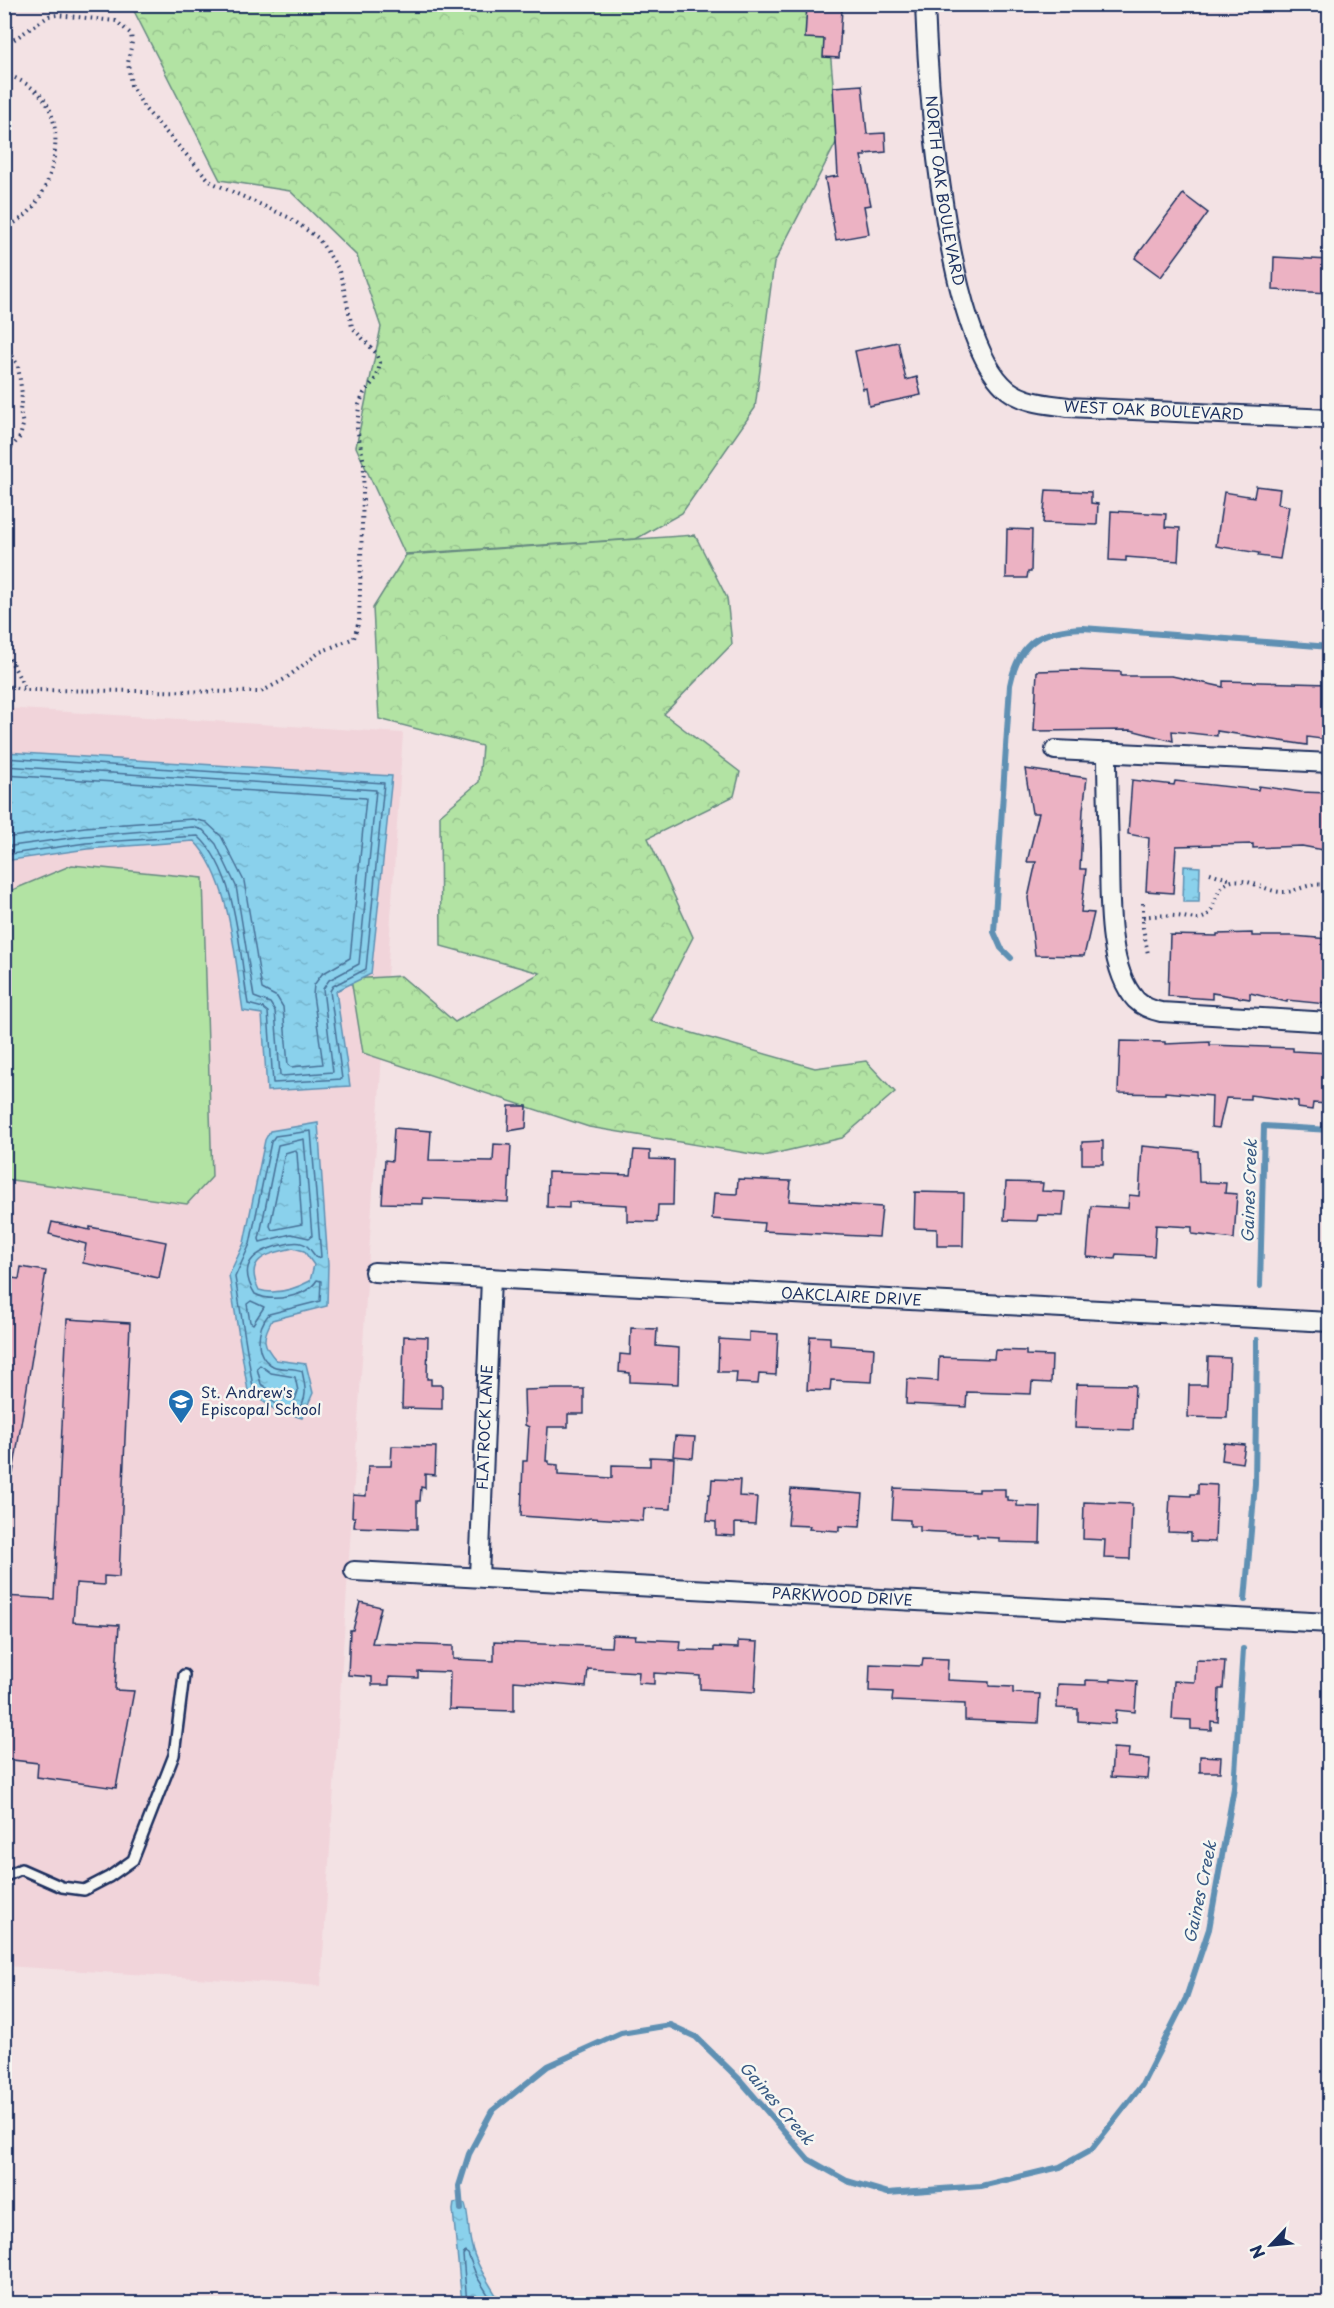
<svg xmlns="http://www.w3.org/2000/svg" width="1334" height="2308" viewBox="0 0 1334 2308" font-family="'Playpen Sans',sans-serif">
<style>
.built{fill:#f1d4da}
.forest{fill:url(#forest-crowns);stroke:#668980;stroke-width:1.5}
.green{fill:#b2e3a3;stroke:#668980;stroke-width:1.5}
.water{fill:url(#water-ripples);stroke:#5e90b3;stroke-width:1.5;fill-rule:evenodd}
.lines{fill:none;stroke-linecap:round;stroke-linejoin:round}
.shore{stroke:#477097;stroke-width:1.5}
.stream{stroke:#5e90b3;stroke-width:6}
.building{fill:#ecb2c3;stroke:#1b2f5e;stroke-width:1.5}
.lane-casing{stroke:#1b2f5e;stroke-width:14}
.street-casing{stroke:#1b2f5e;stroke-width:22}
.path{stroke:#1b2f5e;stroke-width:4;stroke-dasharray:1.5 4.5;stroke-linecap:butt}
.lane{stroke:#f6f6f2;stroke-width:9}
.street{stroke:#f6f6f2;stroke-width:18}
.labels{text-anchor:middle;stroke-width:5;stroke-linejoin:round;paint-order:stroke}
.street-label{font-size:15px;fill:#1b2f5e;stroke:#f6f6f2}
.poi-label{font-size:15px;fill:#1b2f5e;stroke:#f6f6f2;text-anchor:start}
.water-label{font-size:16px;font-style:italic;fill:#375882;stroke:#f6f6f2}
</style>
<defs>
<pattern id="forest-crowns" width="20" height="18" patternUnits="userSpaceOnUse" patternTransform="scale(1.5)"><rect width="20" height="18" fill="#b2e3a3"/><path d="M2 6a3 3 0 1 1 6 0M12 15a3 3 0 1 1 6 0" fill="none" stroke="#98c38f"/></pattern>
<pattern id="water-ripples" width="26" height="14" patternUnits="userSpaceOnUse" patternTransform="scale(1.5)"><rect width="26" height="14" fill="#8ad1ec"/><path d="M2 4q2-2 4 0t4 0M15 11q2-2 4 0t4 0" fill="none" stroke="#76b4cd"/></pattern>
</defs>
<rect width="100%" height="100%" fill="#f3e2e4"/>
<filter id="ink" filterUnits="userSpaceOnUse"><feTurbulence type="fractalNoise" baseFrequency=".0167" numOctaves="2"/><feDisplacementMap in="SourceGraphic" scale="12" xChannelSelector="R" yChannelSelector="G"/><feConvolveMatrix kernelMatrix="1 2 1 2 8 2 1 2 1" color-interpolation-filters="sRGB"/></filter>
<g filter="url(#ink)">
<polygon class="built" points="4,708 403,733 321,1986 5,1966"/>
<g class="forest">
<polygon points="124,5 826,5 838,139 774,263 755,408 682,513 636,539 405,554 356,447 381,327 357,256 290,191 220,180 134,11"/>
<polygon points="695,535 727,598 732,644 664,714 740,772 734,796 648,838 693,937 650,1021 815,1068 866,1061 895,1092 842,1138 764,1156 589,1127 363,1053 351,979 401,976 455,1022 540,973 441,946 440,815 479,782 482,746 379,719 373,608 406,555"/>
</g>
<polygon class="green" points="72,865 203,878 212,1177 187,1204 5,1179 5,893"/>
<g class="water">
<path d="M 5,752 L 392,776 L 371,974 L 336,991 L 350,1086 L 267,1091 L 262,1014 L 243,1011 C 235,960 231,879 194,841 L 87,849 L 5,861 Z"/>
<polygon points="1184,866 1200,867 1199,902 1183,902"/>
<path d="M 318,1123 L 328,1264 L 327,1306 L 272,1320 C 262,1338 262,1344 276,1360 L 306,1364 L 313,1393 L 302,1418 L 274,1409 L 248,1391 L 229,1275 L 244,1243 L 265,1140 L 270,1131 ZM 293,1248 L 304,1251 L 314,1265 L 310,1281 C 295,1289 276,1295 259,1290 C 243,1258 268,1254 293,1248 Z"/>
<path d="M 460,2202 L 465,2204 C 469,2217 468,2230 471,2243 C 475,2264 490,2285 501,2303 L 462,2303 L 453,2210 L 454,2203 Z"/>
</g>
<g class="lines">
<g class="shore">
<path d="M 4,758 L 384,783 L 366,969 L 333,986 L 330,991 L 342,1079 L 273,1083 L 268,1012 L 263,1008 L 248,1004 C 239,952 238,873 198,836 L 86,843 L 4,855"/>
<polyline points="4,766 376,790 359,964 329,980 323,989 333,1072 282,1076 280,1075 275,1011 270,1003 254,997 236,886 216,844 203,830 193,827 85,836 4,847"/>
<polyline points="4,775 366,798 350,958 322,974 314,985 313,995 323,1064 291,1067 288,1065 283,1007 277,997 262,989 244,881 221,836 206,822 192,819 85,827 4,838"/>
<path d="M 311,1131 L 321,1257 L 317,1258 C 314,1255 311,1250 308,1247 C 301,1240 290,1243 281,1245 C 253,1252 237,1265 255,1294 C 272,1303 307,1297 317,1280 L 321,1281 L 320,1301 L 269,1314 C 257,1328 253,1355 273,1366 C 281,1370 293,1367 302,1371 C 305,1385 309,1399 297,1410 L 276,1404 L 253,1387 L 235,1277 L 250,1244 L 271,1142 L 275,1136 Z"/>
<polygon points="304,1139 312,1236 309,1238 291,1234 260,1242 259,1239 278,1145"/>
<polygon points="295,1150 297,1153 302,1224 272,1230 270,1226 285,1153"/>
<polygon points="251,1301 264,1307 253,1324 250,1322 247,1304"/>
<polygon points="260,1365 271,1373 295,1377 298,1391 295,1400 280,1397 261,1384 257,1368"/>
<polyline points="467,2304 463,2255 465,2252 468,2254 477,2277 494,2304"/>
</g>
<g class="stream">
<path d="M 1011,958 L 1001,948 L 994,932 L 1010,685 C 1019,641 1041,630 1083,628 L 1330,647"/>
<polyline points="1260,1286 1264,1126 1330,1130"/>
<polyline points="1245,1600 1255,1484 1257,1340"/>
<polyline points="461,2209 459,2186 469,2154 492,2111 548,2066 621,2033 670,2025 696,2037 740,2080 808,2159 847,2181 888,2193 981,2186 1060,2167 1091,2150 1142,2085 1186,1998 1209,1929 1234,1788 1243,1649"/>
</g>
</g>
<g class="building">
<polygon points="807,4 836,4 836,9 842,9 839,58 823,57 824,39 805,38"/>
<polygon points="862,85 867,134 885,133 886,152 865,154 866,156 861,156 871,205 864,206 869,234 836,240 825,178 838,176 833,87"/>
<polygon points="1183,194 1208,213 1161,277 1135,258"/>
<polygon points="1274,257 1329,260 1329,293 1273,290"/>
<polygon points="898,342 906,380 917,377 921,395 869,406 866,388 863,389 855,351"/>
<polygon points="1256,486 1280,489 1278,504 1289,506 1280,559 1258,556 1259,553 1216,546 1224,492 1254,497"/>
<polygon points="1046,490 1091,492 1091,503 1098,504 1097,525 1043,523"/>
<polygon points="1111,511 1166,514 1165,527 1180,528 1178,561 1126,557 1126,561 1109,560"/>
<polygon points="1007,529 1032,530 1031,572 1028,572 1027,578 1006,578"/>
<polygon points="1075,670 1121,672 1121,676 1172,676 1223,687 1223,681 1329,684 1329,740 1307,737 1307,745 1217,731 1217,736 1172,731 1173,741 1131,730 1034,731 1037,671"/>
<polygon points="1025,769 1087,778 1083,810 1080,869 1086,869 1081,912 1094,913 1084,956 1035,955 1028,898 1036,862 1027,862 1039,813 1032,813"/>
<polygon points="1132,780 1174,785 1175,781 1258,790 1259,786 1301,792 1329,793 1329,851 1302,846 1253,848 1253,844 1176,846 1173,893 1146,891 1149,838 1128,834"/>
<polygon points="1252,933 1252,936 1293,936 1329,939 1329,1000 1326,1000 1326,1004 1287,1000 1287,1002 1250,993 1250,999 1212,993 1212,999 1168,996 1170,935 1217,936 1217,934"/>
<polygon points="1120,1041 1165,1042 1165,1044 1210,1042 1210,1045 1293,1048 1293,1051 1329,1053 1329,1104 1313,1103 1312,1110 1298,1108 1298,1101 1250,1095 1250,1099 1226,1098 1219,1128 1211,1127 1212,1096 1165,1092 1165,1094 1118,1093"/>
<polygon points="509,1106 527,1106 526,1128 508,1131"/>
<polygon points="394,1128 431,1131 429,1160 493,1161 494,1144 511,1145 508,1202 423,1198 423,1204 382,1203 385,1160 392,1161"/>
<polygon points="1103,1141 1103,1164 1082,1164 1082,1142"/>
<polygon points="1142,1146 1198,1151 1199,1182 1226,1183 1225,1193 1237,1194 1234,1239 1192,1234 1192,1227 1156,1225 1154,1256 1116,1254 1115,1259 1087,1257 1091,1206 1128,1208 1129,1195 1139,1196"/>
<polygon points="634,1150 650,1151 650,1159 674,1160 673,1205 658,1205 657,1222 627,1221 627,1205 569,1202 569,1208 547,1207 548,1172 631,1175"/>
<polygon points="738,1179 791,1181 789,1201 882,1207 879,1237 763,1231 764,1223 712,1219 714,1193 737,1194"/>
<polygon points="1006,1182 1043,1183 1042,1191 1065,1192 1063,1216 1038,1215 1037,1221 1004,1220"/>
<polygon points="915,1192 964,1193 963,1246 937,1246 937,1229 914,1228"/>
<polygon points="52,1222 90,1230 90,1227 166,1242 159,1278 83,1263 86,1244 49,1234"/>
<polygon points="21,1267 46,1271 13,1473 4,1473 4,1277 19,1279"/>
<polygon points="67,1319 130,1323 119,1577 104,1576 104,1585 76,1583 73,1622 119,1625 115,1690 134,1691 116,1788 37,1777 38,1763 4,1759 4,1596 54,1599"/>
<polygon points="631,1328 657,1329 656,1346 679,1348 678,1384 630,1382 630,1373 619,1372 620,1354 630,1355"/>
<polygon points="749,1332 778,1334 776,1375 759,1374 758,1384 736,1383 737,1372 718,1372 719,1339 749,1341"/>
<polygon points="404,1336 428,1337 427,1379 431,1379 431,1385 442,1385 442,1409 402,1408"/>
<polygon points="810,1336 830,1337 830,1345 874,1348 872,1382 831,1380 830,1391 807,1390"/>
<polygon points="995,1350 1026,1351 1026,1355 1052,1356 1051,1383 1032,1382 1031,1394 967,1392 966,1407 906,1404 907,1379 938,1381 939,1357 994,1359"/>
<polygon points="1208,1357 1230,1358 1227,1418 1188,1417 1189,1385 1207,1385"/>
<polygon points="1077,1384 1135,1385 1133,1430 1075,1428"/>
<polygon points="557,1389 584,1389 584,1414 568,1414 568,1427 548,1427 546,1461 549,1461 549,1464 558,1465 558,1475 612,1478 612,1465 650,1466 650,1457 674,1458 671,1509 644,1508 643,1521 591,1518 579,1520 521,1516 523,1461 527,1461 529,1427 525,1425 524,1390"/>
<polygon points="675,1436 695,1437 693,1458 673,1456"/>
<polygon points="1224,1443 1245,1445 1242,1463 1222,1460"/>
<polygon points="392,1446 436,1447 435,1475 425,1474 425,1488 421,1487 420,1501 417,1501 417,1529 354,1527 355,1517 352,1517 353,1495 366,1496 368,1466 391,1466"/>
<polygon points="712,1479 740,1480 739,1496 757,1497 755,1524 735,1523 735,1536 716,1535 716,1522 707,1521 709,1494 711,1494"/>
<polygon points="1198,1484 1217,1485 1215,1542 1191,1541 1191,1533 1168,1532 1170,1495 1191,1496 1191,1494 1198,1494"/>
<polygon points="894,1488 979,1492 979,1489 1005,1489 1005,1497 1008,1497 1008,1500 1017,1501 1017,1506 1041,1507 1040,1543 999,1542 999,1538 977,1537 977,1534 920,1531 920,1526 910,1526 910,1520 892,1519"/>
<polygon points="791,1489 863,1494 860,1527 839,1526 839,1531 809,1529 810,1526 788,1525"/>
<polygon points="1084,1502 1132,1504 1130,1559 1104,1558 1105,1540 1083,1539"/>
<polygon points="360,1602 381,1607 372,1643 453,1646 453,1659 494,1661 494,1642 611,1647 612,1635 636,1636 635,1639 681,1641 680,1650 714,1651 714,1647 738,1648 738,1641 758,1642 755,1692 700,1689 700,1676 654,1673 654,1684 638,1683 639,1672 588,1669 586,1687 514,1681 514,1711 449,1709 450,1672 418,1671 418,1678 389,1677 389,1685 372,1685 372,1677 348,1675 350,1630 353,1630"/>
<polygon points="923,1658 948,1659 947,1680 989,1682 989,1686 1013,1687 1013,1693 1040,1694 1038,1723 965,1720 965,1704 892,1701 893,1692 869,1691 870,1664 922,1666"/>
<polygon points="1196,1660 1225,1661 1223,1689 1219,1689 1218,1722 1211,1721 1211,1730 1191,1729 1191,1720 1172,1719 1174,1681 1195,1682"/>
<polygon points="1111,1679 1137,1681 1135,1712 1116,1710 1115,1724 1078,1721 1078,1709 1057,1708 1058,1684 1086,1685 1086,1680 1111,1681"/>
<polygon points="1113,1748 1129,1749 1128,1757 1150,1759 1148,1779 1111,1777"/>
<polygon points="1200,1756 1221,1757 1220,1772 1200,1772"/>
</g>
<g class="lines">
<defs>
<polyline id="lane" points="4,1877 21,1869 62,1887 84,1890 109,1877 133,1860 174,1755 184,1675"/>
<g id="street">
<path id="s1" d="M 925,4 C 928,86 945,340 1008,390 C 1025,403 1048,404 1068,407 L 1330,419"/>
<polyline points="1055,750 1330,763"/>
<path d="M 1107,752 C 1107,784 1108,817 1109,849 C 1110,891 1106,968 1136,1000 C 1143,1007 1152,1010 1161,1012 L 1330,1022"/>
<path id="s2" d="M 374,1272 L 1330,1322"/>
<path id="s3" d="M 354,1571 L 1330,1623"/>
<path id="s4" d="M 479,1577 L 491,1278"/>
</g>
</defs>
<use href="#lane" class="lane-casing"/>
<use href="#street" class="street-casing"/>
<g class="path">
<polyline points="4,46 49,16 57,15 116,21 131,34 132,42 128,63 131,85 145,109 211,182 290,218 318,238 338,268 343,284 352,327 376,353 380,363 377,377 364,393 359,405 357,428 364,463 359,621 354,638 320,652 285,679 261,692 26,690 4,685"/>
<path d="M 4,73 C 18,79 33,86 43,98 C 67,129 53,188 28,213 C 21,220 12,224 4,229"/>
<polyline points="4,340 18,366 22,394 20,411 23,425 20,437 4,456"/>
<polyline points="4,648 26,690"/>
<polyline points="1210,873 1231,880"/>
<polyline points="1143,903 1143,928 1148,954"/>
<path d="M 1143,917 C 1157,915 1170,915 1184,917 C 1188,918 1194,919 1198,919 C 1217,917 1212,895 1224,885 C 1240,872 1263,891 1281,892 C 1298,893 1311,879 1330,887"/>
</g>
<use href="#lane" class="lane"/>
<use href="#street" class="street"/>
</g>
</g>
<defs>
<symbol id="school-pin" viewBox="-11 -11 22 30"><path d="M0 17L-7.5 6A9.5 9.5 0 1 1 7.5 6Z" fill="#1f6fb2" stroke="#f6f6f2"/><path d="M0-5L7-2L0 1L-7-2ZM-4 1L0 2.5L4 1V4Q0 6-4 4Z" fill="#fff"/></symbol>
</defs>
<g fill-rule="evenodd">
<use href="#school-pin" x="166" y="1387" width="30" height="40"/>
</g>
<g class="labels">
<g class="street-label">
<text dy="5" stroke="none"><textPath href="#s1" startOffset="188">NORTH OAK BOULEVARD</textPath></text>
<text dy="5" stroke="none"><textPath href="#s1" startOffset="550">WEST OAK BOULEVARD</textPath></text>
<text dy="5" stroke="none"><textPath href="#s2" startOffset="478">OAKCLAIRE DRIVE</textPath></text>
<text dy="5" stroke="none"><textPath href="#s4" startOffset="150">FLATROCK LANE</textPath></text>
<text dy="5" stroke="none"><textPath href="#s3" startOffset="489">PARKWOOD DRIVE</textPath></text>
</g>
<g class="poi-label">
<text x="201" y="1398">St. Andrew's<tspan x="201" dy="17">Episcopal School</tspan></text>
</g>
<g class="water-label">
<text transform="translate(1249 1191) rotate(-88)" y="6">Gaines Creek</text>
<text transform="translate(1200 1892) rotate(-78)" y="6">Gaines Creek</text>
<text transform="translate(777 2103) rotate(49)" y="6">Gaines Creek</text>
</g>
</g>
<rect width="1334" height="2308" fill="none" stroke="#f6f6f2" stroke-width="24"/>
<rect x="12" y="12" width="1310" height="2284" fill="none" stroke="#1b2f5e" stroke-width="2" filter="url(#ink)"/>
<g transform="translate(1271 2245) rotate(244)" stroke="#f6f6f2" stroke-width="4.5" paint-order="stroke">
<path d="M0-4.5L10 22L0 15L-10 22Z" fill="#1b2f5e"/>
<text y="-9" font-size="16" font-weight="bold" text-anchor="middle" fill="#1b2f5e">N</text>
</g>
</svg>
